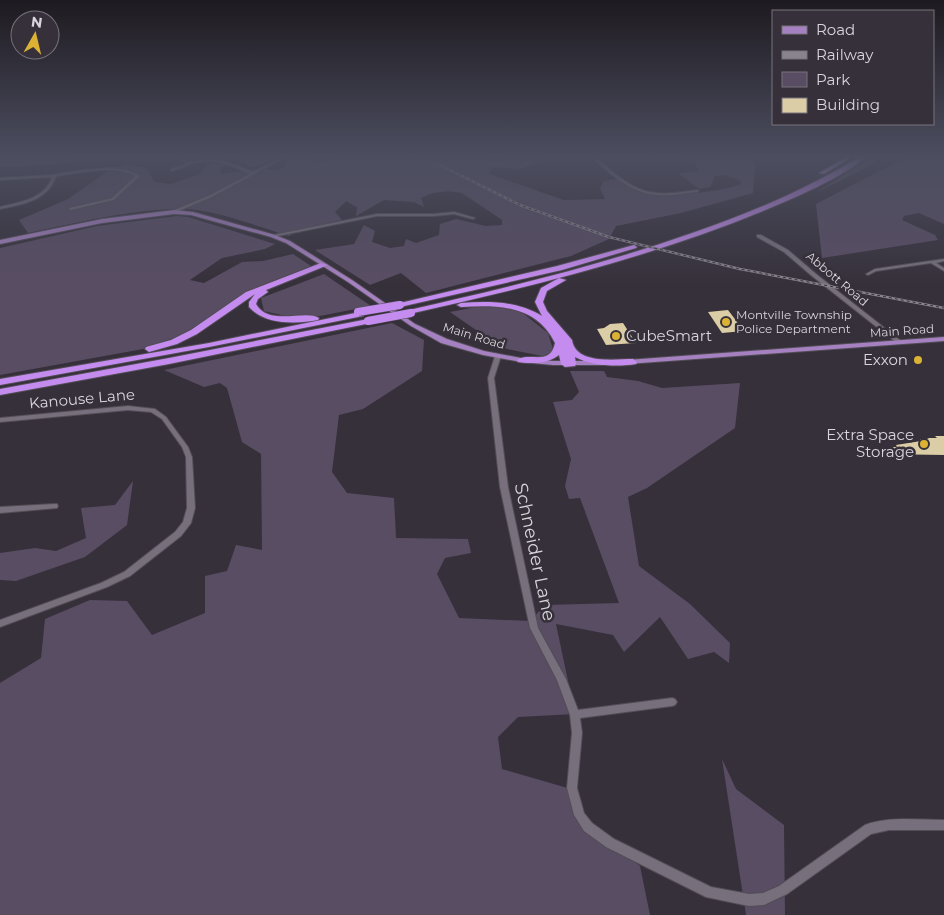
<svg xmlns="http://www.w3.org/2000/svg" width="944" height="915" viewBox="0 0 944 915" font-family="Montserrat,sans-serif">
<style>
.green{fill:#594d63}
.building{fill:#dbcda5}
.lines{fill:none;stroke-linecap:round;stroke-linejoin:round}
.minor-casing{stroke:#524d56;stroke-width:2}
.major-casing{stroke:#524d56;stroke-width:2}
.highway-casing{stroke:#524d56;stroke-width:2}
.minor{fill:#77707c;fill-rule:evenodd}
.major{fill:#a681c1;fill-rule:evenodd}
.highway{fill:#c58cef;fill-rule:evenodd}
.rail-casing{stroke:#88838c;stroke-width:2.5}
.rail{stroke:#36303a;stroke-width:1;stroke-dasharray:3;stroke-linecap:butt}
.highway-bridge-casing{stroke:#524d56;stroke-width:9;stroke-linecap:butt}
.highway-bridge{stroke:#c58cef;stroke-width:8}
.poi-dot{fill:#dbb233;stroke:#36303a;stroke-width:2}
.labels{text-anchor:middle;stroke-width:5;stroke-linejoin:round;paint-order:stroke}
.far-street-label{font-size:12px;fill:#d9d5dc;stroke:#36303a}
.far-poi-label{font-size:12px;fill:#d9d5dc;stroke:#36303a;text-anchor:start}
.poi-label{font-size:15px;fill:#d9d5dc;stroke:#36303a;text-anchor:end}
.street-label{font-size:15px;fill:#d9d5dc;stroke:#36303a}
.near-street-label{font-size:18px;fill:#d9d5dc;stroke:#36303a}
</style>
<rect width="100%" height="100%" fill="#36303a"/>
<g class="green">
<polygon points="0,156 95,156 57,164 0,167"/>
<polygon points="233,156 270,156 273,160 252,167"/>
<path d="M 296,156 L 324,162 L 343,156 L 486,156 L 486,158 L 493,160 L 510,159 L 512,156 L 573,156 L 555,158 L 519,169 L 492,167 L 489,174 L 564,200 L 605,199 L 600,188 L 604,181 L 620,178 C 625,182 631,187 636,190 C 655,200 721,192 741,184 L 740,180 L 723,175 L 715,176 L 710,187 L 699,189 L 678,173 L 699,171 L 695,163 L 667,158 L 650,161 L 640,156 L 756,156 L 753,193 L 681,213 L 616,226 L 609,239 L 571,256 L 426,293 L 401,273 L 370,285 L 315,250 L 354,244 L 364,225 L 375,231 L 372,242 L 390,248 L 404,246 L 406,239 L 416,243 L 439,235 L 440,224 L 456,219 L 486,226 L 502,225 L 502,220 L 462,193 C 449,190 432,191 421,198 L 424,207 L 414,202 L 384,200 L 356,216 L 357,207 L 346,201 L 335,212 L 342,220 L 300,230 L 289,236 C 259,227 211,208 182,209 C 132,209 76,223 28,233 L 19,220 L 68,199 L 111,169 L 127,164 L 137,167 L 145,166 L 155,182 L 170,184 L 198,175 L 208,165 L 225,162 L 230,163 L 220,168 L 222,174 L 262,168 L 277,170 L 285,167 L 285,161 Z"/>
<polygon points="874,156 884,156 866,168 815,193"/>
<polygon points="908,156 944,156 944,224 919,213 904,216 902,220 935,235 938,240 822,258 816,204"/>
<polygon points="177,216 188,217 275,244 265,249 222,258 190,280 204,283 242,262 263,261 293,254 311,266 253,289 184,334 143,349 0,375 0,248 97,226"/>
<polygon points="324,274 371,306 320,316 290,317 264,311 261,298"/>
<polygon points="487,305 520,311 548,333 553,349 578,357 542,356 502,348 450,312"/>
<polygon points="392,323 424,340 422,371 363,409 339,415 332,472 347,493 394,498 396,538 468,539 471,553 445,558 437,574 459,618 531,621 544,605 619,603 580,498 569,499 565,486 571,459 553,402 572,400 579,392 570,371 604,371 607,377 638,381 662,388 740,383 735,428 647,488 628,497 639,566 690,604 730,643 729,663 714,652 688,659 660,617 624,652 613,635 556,624 575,714 518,717 498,737 502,769 571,789 575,814 640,866 650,915 0,915 0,683 41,658 45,619 90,600 127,601 152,635 205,613 205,576 227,571 236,545 262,550 261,454 242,442 227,388 220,383 204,387 164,370"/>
<polygon points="133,481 127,525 85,557 16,581 0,580 0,553 35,548 56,551 86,538 81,508 115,505"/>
<polygon points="722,759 736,789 784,825 785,915 746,915"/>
</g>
<g class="building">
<polygon points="728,310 744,331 722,333 708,312"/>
<polygon points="623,323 636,343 606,345 597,329 604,328 610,324"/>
<polygon points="935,436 944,436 944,455 884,454 880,448 890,449 888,447 897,447 896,445 921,441 920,439 929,439 927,438 937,438"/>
</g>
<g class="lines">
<defs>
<g id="minor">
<path d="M 167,156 C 175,155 182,161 190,161 C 197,162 204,159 210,159 C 225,160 239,166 253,172 L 284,156 L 288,156 L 212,197 L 174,213 L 172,213 L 172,211 L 210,195 L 250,174 C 234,166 213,158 195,163 C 187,165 180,169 172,171 L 171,171 L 171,169 L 188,163 Z"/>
<path d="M 590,156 L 594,156 C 610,169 628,188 650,192 C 665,195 682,192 697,190 L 699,191 L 697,192 C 681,194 665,197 650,194 C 628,191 606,170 590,156 Z"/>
<path d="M 109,168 C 120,169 130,169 140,176 L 114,200 L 71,210 L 69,209 L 69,208 L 112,198 L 135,176 C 114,164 80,173 56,176 C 48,201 23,204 0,209 L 0,207 C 20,202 45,199 52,177 L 0,180 L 0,178 L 51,175 L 83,170 Z"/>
<polygon points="454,212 475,218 473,219 454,214 434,216 377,216 273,237 271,236 273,235 377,214 434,214"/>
<polygon points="757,235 761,235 788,250 816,274 901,341 901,343 897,343 812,276 784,252 757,237"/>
<polygon points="944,259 944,261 936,263 944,268 944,271 931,263 876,271 868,275 866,274 875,269"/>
<path d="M 498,354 L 501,356 L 494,378 L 508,487 L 538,628 L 566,679 L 578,710 L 672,698 L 675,699 L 677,702 L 675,705 L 672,706 L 580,718 L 582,733 L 577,788 L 584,813 L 592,823 L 614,839 L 711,887 L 749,894 L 763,893 L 779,886 L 865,825 C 888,816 920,820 944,820 L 944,830 L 889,830 L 871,834 L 787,894 L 764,905 L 749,906 L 706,897 L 606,847 L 584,831 L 574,815 L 567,788 L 572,733 L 570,715 L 557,680 L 530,628 L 500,487 L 488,378 L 495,356 Z"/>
<polygon points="128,406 155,409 166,417 188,447 192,457 195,508 191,523 181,536 130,576 107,587 0,627 0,620 101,583 124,572 175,532 183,522 187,508 186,457 182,447 162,419 151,412 128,410 0,422 0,418"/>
<polygon points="54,504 57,504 58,506 57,508 0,513 0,507"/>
</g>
<g id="major">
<polygon points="174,210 193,212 275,235 290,241 352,280 415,324 447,339 484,351 521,358 553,361 606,361 610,363 606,365 553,365 521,362 483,355 441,343 411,326 348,282 286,243 271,237 191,215 174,214 102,223 0,244 0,240 102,219"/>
<polygon points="944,337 944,341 627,364 623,362 627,360"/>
</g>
<g id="highway">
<polygon points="848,156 854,156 824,174 819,173"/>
<path d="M 861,156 L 867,156 C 842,178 794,198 763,211 C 649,258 529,287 409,314 L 405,312 L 409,310 C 506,288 602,265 695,232 C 753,212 809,188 861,156 Z"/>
<polygon points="634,245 637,247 636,248 562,270 400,307 396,305 400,303 557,266"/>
<path d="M 321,263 L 328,265 L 266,290 L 268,292 L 258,299 L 256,304 C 269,327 306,309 319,318 L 318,320 C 296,324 265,325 249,307 L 249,302 L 255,294 L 197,334 L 177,344 L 149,352 L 145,349 L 146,347 L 171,340 L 191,330 L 246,292 Z"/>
<path d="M 559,278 L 566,280 L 547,291 L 543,302 L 547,311 L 572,340 C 576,365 615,359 633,359 L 637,362 L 636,364 C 618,367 591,366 575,357 L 576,364 L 575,366 L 565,367 L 561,364 L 559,355 C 548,364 531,364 518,362 L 517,360 C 529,351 550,367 555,343 C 536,305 499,305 461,307 L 457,305 L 461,303 C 490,301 517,301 542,316 L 535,302 L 541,288 Z"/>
<polygon points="360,312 364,314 363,316 209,347 0,385 0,379 209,343"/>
<polygon points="368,319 372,321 371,323 169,364 0,395 0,389 169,358"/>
</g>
</defs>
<use href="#minor" class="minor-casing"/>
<use href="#major" class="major-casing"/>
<use href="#highway" class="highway-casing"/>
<use href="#minor" class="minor"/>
<use href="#major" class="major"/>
<use href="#highway" class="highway"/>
<defs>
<g id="rail">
<polyline points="0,156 2,156"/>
<polyline points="414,156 444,167 520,205 609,237 740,269 944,308"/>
</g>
</defs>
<use href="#rail" class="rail-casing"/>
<use href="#rail" class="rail"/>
<defs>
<g id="highway-bridge">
<polyline points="358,312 400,305"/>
<polyline points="368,321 411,313"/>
</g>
</defs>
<use href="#highway-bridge" class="highway-bridge-casing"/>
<use href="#highway-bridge" class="highway-bridge"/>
</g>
<linearGradient id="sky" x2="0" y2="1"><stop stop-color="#1e1a20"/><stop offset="0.55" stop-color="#4c4e60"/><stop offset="1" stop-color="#4c4e60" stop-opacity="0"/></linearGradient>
<rect width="944" height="284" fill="url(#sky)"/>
<g class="poi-dot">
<circle cx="726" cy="322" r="5"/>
<circle cx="616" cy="336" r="5"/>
<circle cx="918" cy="360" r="5"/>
<circle cx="924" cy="444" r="5"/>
</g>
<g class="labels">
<g class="far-street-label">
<text transform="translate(837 279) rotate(40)" y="4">Abbott Road</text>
<text transform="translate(902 331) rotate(-4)" y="4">Main Road</text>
<text transform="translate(474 336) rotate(17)" y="4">Main Road</text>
</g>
<g class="far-poi-label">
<text x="736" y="319">Montville Township<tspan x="736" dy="14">Police Department</tspan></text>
</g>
<g class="poi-label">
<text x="626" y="341" text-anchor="start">CubeSmart</text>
<text x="908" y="365">Exxon</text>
<text x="914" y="440">Extra Space<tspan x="914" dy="17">Storage</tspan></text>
</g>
<g class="street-label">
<text transform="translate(82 399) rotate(-5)" y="5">Kanouse Lane</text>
</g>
<g class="near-street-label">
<text transform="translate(535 552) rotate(78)" y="6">Schneider Lane</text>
</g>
</g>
<rect x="772" y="10" width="162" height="115" fill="#36303a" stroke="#77727b"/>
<rect x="782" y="26" width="25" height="8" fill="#a681c1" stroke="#77727b"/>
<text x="816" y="35" font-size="15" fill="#d9d5dc">Road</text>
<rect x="782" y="51" width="25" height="8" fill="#88838c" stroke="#77727b"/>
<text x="816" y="60" font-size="15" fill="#d9d5dc">Railway</text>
<rect x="782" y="72" width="25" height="15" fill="#594d63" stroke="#77727b"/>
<text x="816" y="85" font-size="15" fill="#d9d5dc">Park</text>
<rect x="782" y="98" width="25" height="15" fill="#dbcda5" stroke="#77727b"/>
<text x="816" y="110" font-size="15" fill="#d9d5dc">Building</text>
<g transform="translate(35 35) rotate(8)"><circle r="24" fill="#36303a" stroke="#77727b"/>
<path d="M0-4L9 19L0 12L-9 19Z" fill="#dbb233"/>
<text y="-8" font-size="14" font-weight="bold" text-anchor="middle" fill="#d9d5dc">N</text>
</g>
</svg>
